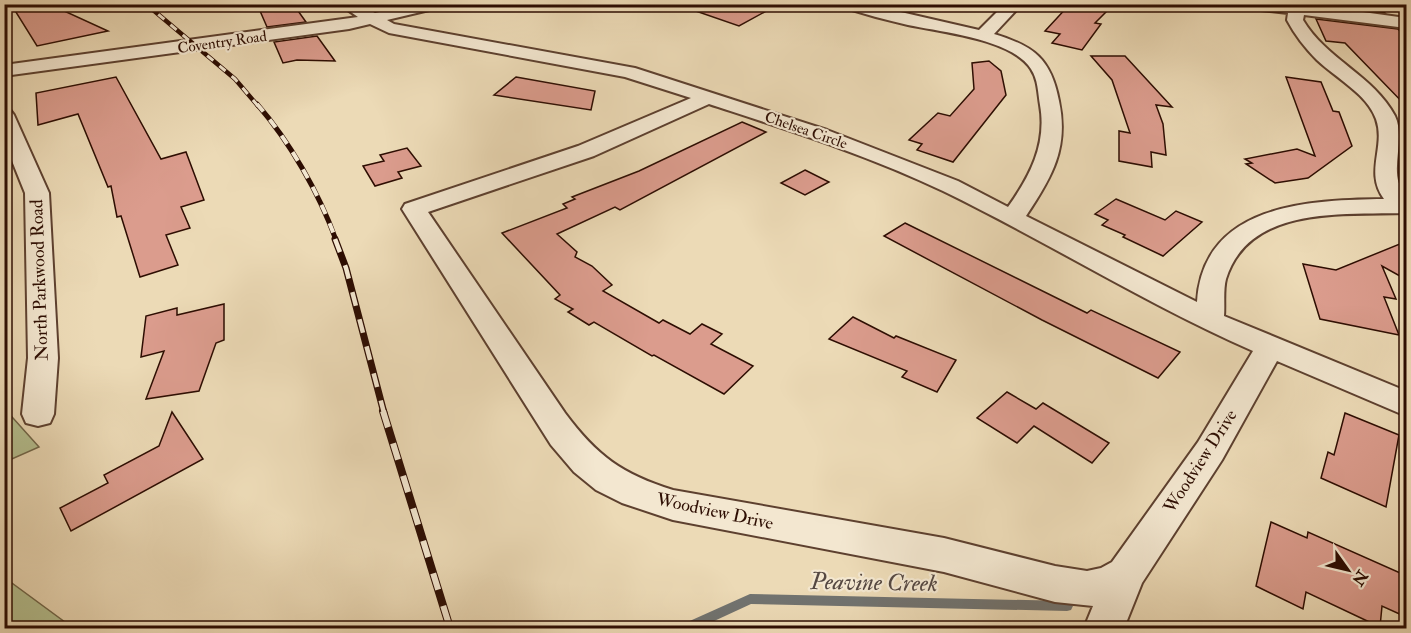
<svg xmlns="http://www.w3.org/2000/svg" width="1411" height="633" viewBox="0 0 1411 633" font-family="'IM FELL Double Pica',serif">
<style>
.green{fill:#b5c090;stroke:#716649;stroke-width:1.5}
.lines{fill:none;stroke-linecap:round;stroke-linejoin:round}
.stream{fill:#717370;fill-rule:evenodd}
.building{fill:#db9c8d;stroke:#2d0d02;stroke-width:1.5}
.minor-casing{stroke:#5d402f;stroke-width:4}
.minor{fill:#f3e7d0;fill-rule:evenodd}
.rail-far3-casing{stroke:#2d0d02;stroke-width:4.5}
.rail-far2-casing{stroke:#2d0d02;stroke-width:5}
.rail-far1-casing{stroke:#2d0d02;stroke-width:7}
.rail-casing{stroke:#2d0d02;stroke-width:8}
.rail-far3{stroke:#f3e7d0;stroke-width:3;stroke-dasharray:8;stroke-linecap:butt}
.rail-far2{stroke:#f3e7d0;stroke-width:4;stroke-dasharray:10;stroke-linecap:butt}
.rail-far1{stroke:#f3e7d0;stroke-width:4.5;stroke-dasharray:14;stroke-linecap:butt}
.rail{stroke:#f3e7d0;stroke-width:6;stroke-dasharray:17;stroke-linecap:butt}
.labels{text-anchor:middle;stroke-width:4.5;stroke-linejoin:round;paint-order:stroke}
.far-street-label{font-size:15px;fill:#2d0d02;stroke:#f3e7d0}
.street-label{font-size:18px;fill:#2d0d02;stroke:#f3e7d0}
.near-water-label{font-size:24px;font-style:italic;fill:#554842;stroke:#f3e7d0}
</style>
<rect width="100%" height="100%" fill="#ecdab6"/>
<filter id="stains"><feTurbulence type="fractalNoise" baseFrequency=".00333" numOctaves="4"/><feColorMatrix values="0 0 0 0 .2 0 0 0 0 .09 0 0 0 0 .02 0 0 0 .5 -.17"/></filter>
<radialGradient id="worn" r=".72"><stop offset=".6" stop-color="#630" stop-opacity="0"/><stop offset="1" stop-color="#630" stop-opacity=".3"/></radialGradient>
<g class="green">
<polygon points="4,408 39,447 5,462 4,462"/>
<polygon points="4,578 5,578 73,628 5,628"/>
</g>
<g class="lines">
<polygon class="stream" points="750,594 1067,601 1071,602 1073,606 1071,610 1067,611 751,604 699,628 681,628 683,624"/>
</g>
<g class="building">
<polygon points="33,4 49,4 108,31 37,46 14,9"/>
<polygon points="257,4 291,4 296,8 306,22 267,27"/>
<polygon points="688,4 779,4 739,26 687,8"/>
<polygon points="1070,4 1114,4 1095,23 1101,24 1082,50 1052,43 1060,34 1045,31"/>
<polygon points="1325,4 1378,4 1385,13"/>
<polygon points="1316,19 1398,29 1407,39 1407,107 1345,43 1326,41"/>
<polygon points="317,36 335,61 297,60 283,63 274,42"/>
<polygon points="1091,56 1125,56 1172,107 1156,105 1163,124 1166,155 1151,152 1152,167 1119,161 1119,131 1130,133 1112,80"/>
<polygon points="989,61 1001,71 1006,95 953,162 917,150 922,144 909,140 938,113 950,116 974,89 972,63"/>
<polygon points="116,77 161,159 186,152 204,200 181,207 190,228 166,235 178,265 140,277 121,216 117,217 111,186 108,187 78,114 38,125 36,93"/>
<polygon points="516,77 595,91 591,110 494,95"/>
<polygon points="1286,77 1321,82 1333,111 1339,112 1352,146 1308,178 1275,183 1246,164 1252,163 1245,159 1297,149 1315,156"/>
<polygon points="742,122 766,132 620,210 615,207 557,234 577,252 575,257 592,266 612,285 603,291 659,323 663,320 690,334 702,324 722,334 711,344 753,366 724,394 654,355 652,356 594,322 589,325 568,312 573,309 555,299 560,295 502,233 567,208 563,204 575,199 572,197 639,171"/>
<polygon points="407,148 421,166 398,172 402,178 375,186 363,166 384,161 380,155"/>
<polygon points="805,170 829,182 805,195 781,183"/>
<polygon points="1116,199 1165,220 1176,211 1202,222 1163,256 1123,237 1125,235 1102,225 1108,220 1095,214"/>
<polygon points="905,223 1087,313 1091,310 1180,352 1158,378 1042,320 884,236"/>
<polygon points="1407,241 1407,280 1382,266 1396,299 1384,297 1399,335 1320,319 1303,264 1336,270"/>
<polygon points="224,304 224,340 216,343 199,391 146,399 164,351 141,357 146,316 177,308 177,315"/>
<polygon points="853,317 894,338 896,336 956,360 937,392 902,377 907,371 829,339"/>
<polygon points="1007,392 1036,409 1043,403 1109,443 1092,463 1034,426 1017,443 977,418"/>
<polygon points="172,412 203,459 71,531 60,508 108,483 104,475 159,446"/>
<polygon points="1345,413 1399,435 1386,507 1321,478 1328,452 1334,455"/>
<polygon points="1271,522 1307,538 1308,532 1407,576 1407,608 1404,607 1404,616 1382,606 1380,627 1306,592 1303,609 1256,586"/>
</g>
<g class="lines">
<defs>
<g id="minor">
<path d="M 339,4 L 358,4 L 375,13 L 414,4 L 444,4 L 442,7 L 387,20 L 394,24 L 635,68 L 827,130 L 958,181 L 1008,207 C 1030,176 1047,144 1040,105 C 1038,93 1038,79 1031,69 C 1012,39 941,32 908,25 C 886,20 864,14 842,7 L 840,4 L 866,4 L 979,30 L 1005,4 L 1022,4 L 994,34 C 1034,46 1051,59 1059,101 C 1069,148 1052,177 1026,216 L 1197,302 C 1203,204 1308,200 1384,199 C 1364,172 1386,147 1376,119 C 1367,94 1336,78 1317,60 C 1305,48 1295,35 1287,20 L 1288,13 L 1252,9 L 1245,4 L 1305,4 L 1406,18 L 1406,28 L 1304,15 L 1303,20 C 1326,59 1374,76 1395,116 C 1407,141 1386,175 1406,195 L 1406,213 C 1344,215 1249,205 1226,279 C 1223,290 1225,305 1224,316 L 1406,391 L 1406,416 L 1277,361 L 1222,460 L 1142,583 L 1124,628 L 1084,628 L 1093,606 L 1055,602 L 944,572 L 673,520 L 622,503 L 596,490 L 574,472 L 551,445 L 402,209 L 405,204 L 578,146 L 691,98 L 625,77 L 389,33 L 370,24 L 349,29 L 4,76 L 4,65 L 358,17 ZM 709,104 C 788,130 868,155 943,191 C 1048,242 1146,304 1253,351 L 1198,442 L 1112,562 L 1101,568 L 1087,571 L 1055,566 L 944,538 L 673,490 C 622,474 597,456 565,413 L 428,212 L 594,156 Z"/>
<polygon points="4,109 11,111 14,115 49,193 58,358 54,414 50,423 38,426 26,423 22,414 28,358 25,193 4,141"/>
</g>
</defs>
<use href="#minor" class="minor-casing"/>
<use href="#minor" class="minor"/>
<defs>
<polyline id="rail-far3" points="146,4 235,79 258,106"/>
<path id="rail-far2" d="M 257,104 C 290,142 319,193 336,240"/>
<polyline id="rail-far1" points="335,239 346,268 384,413"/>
<polyline id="rail" points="383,411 450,628"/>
</defs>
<use href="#rail-far3" class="rail-far3-casing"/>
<use href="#rail-far2" class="rail-far2-casing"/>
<use href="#rail-far1" class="rail-far1-casing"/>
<use href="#rail" class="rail-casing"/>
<use href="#rail-far3" class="rail-far3"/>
<use href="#rail-far2" class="rail-far2"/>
<use href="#rail-far1" class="rail-far1"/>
<use href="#rail" class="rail"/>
</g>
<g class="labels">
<g class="far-street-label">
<text transform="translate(222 42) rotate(-8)" y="5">Coventry Road</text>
<text transform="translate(806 130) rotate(19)" y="5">Chelsea Circle</text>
</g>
<g class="street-label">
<text transform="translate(39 280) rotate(-92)" y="6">North Parkwood Road</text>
<text transform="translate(1200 461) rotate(-57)" y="6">Woodview Drive</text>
<text transform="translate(715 511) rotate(12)" y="6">Woodview Drive</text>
</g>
<g class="near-water-label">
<text transform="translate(874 582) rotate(1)" y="8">Peavine Creek</text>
</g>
</g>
<rect width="1411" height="633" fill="none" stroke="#ecdab6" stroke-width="24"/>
<rect x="6" y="6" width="1399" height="621" fill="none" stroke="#2d0d02" stroke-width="3"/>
<rect x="12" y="12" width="1387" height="609" fill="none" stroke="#2d0d02" stroke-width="1.5"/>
<g transform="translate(1348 570) rotate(124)" stroke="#f3e7d0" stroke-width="4.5" paint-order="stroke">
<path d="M0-4.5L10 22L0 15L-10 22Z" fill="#2d0d02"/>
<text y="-9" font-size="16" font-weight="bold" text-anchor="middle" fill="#2d0d02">N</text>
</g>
<rect width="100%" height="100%" filter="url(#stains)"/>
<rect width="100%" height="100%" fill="url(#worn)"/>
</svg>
